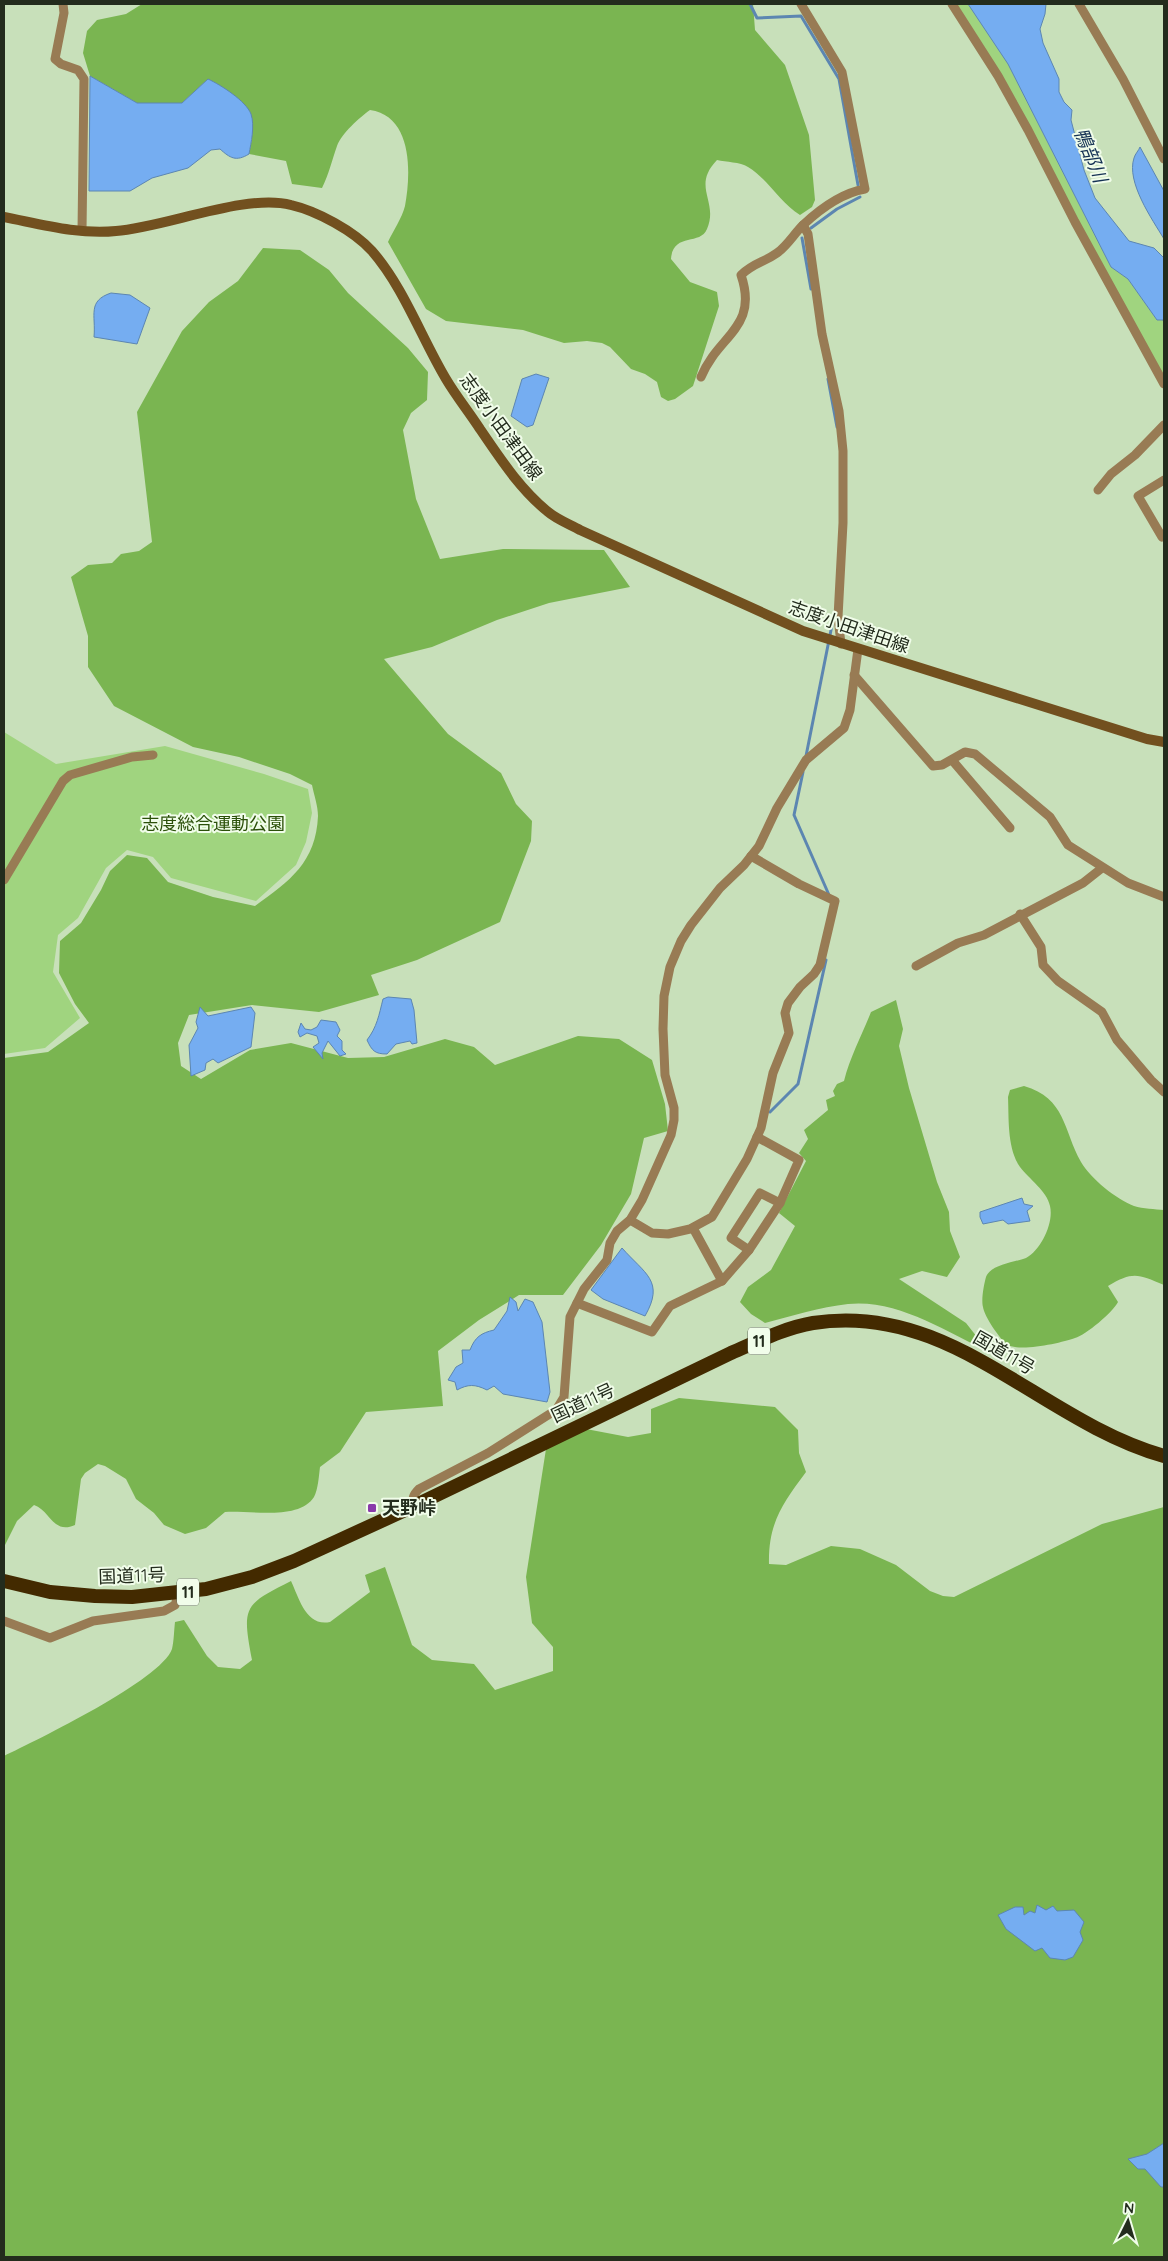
<svg xmlns="http://www.w3.org/2000/svg" width="1168" height="2261" viewBox="0 0 1168 2261" font-family="Quicksand,'Noto Sans JP',sans-serif">
<style>
.green{fill:#a0d47f}
.forest{fill:#7ab551}
.water{fill:#75adf1;stroke:#5c86b1}
.lines{fill:none;stroke-linecap:round;stroke-linejoin:round}
.stream{stroke:#5c86b1;stroke-width:3}
.minor{stroke:#987b54;stroke-width:9}
.secondary{stroke:#72501f;stroke-width:10}
.trunk{stroke:#432a00;stroke-width:14}
.poi-dot{fill:#893aaa;stroke:#f1fdea;stroke-width:2}
.labels{text-anchor:middle;stroke-width:4;stroke-linejoin:round;paint-order:stroke}
.shield{fill:#f1fdea;stroke:#616b5a;stroke-width:1}
.shield-label{font-size:16px;font-weight:bold;fill:#232c1d}
.street-label{font-size:18px;fill:#232c1d;stroke:#f1fdea}
.park-label{font-size:18px;fill:#2b5009;stroke:#f1fdea}
.poi-label{font-size:18px;font-weight:bold;fill:#232c1d;stroke:#f1fdea;text-anchor:start}
.water-label{font-size:19px;font-style:italic;fill:#153254;stroke:#f1fdea}
</style>
<rect width="100%" height="100%" fill="#c8e0ba"/>
<g class="green">
<polygon points="956,4 968,4 1008,64 1111,267 1128,279 1157,320 1163,320 1164,377"/>
<polygon points="4,732 56,764 165,746 264,774 308,789 312,813 306,842 296,865 256,901 171,878 153,857 127,850 106,868 78,918 58,935 53,972 80,1018 45,1048 4,1054"/>
</g>
<g class="forest">
<path d="M 142,4 L 753,4 L 755,30 L 785,65 L 809,135 L 815,200 L 812,207 L 800,215 C 780,203 768,179 748,167 C 740,162 726,162 717,160 C 691,187 719,201 707,229 C 700,246 673,232 671,259 L 690,282 L 717,292 L 719,306 L 693,386 L 675,399 L 668,401 L 661,397 L 657,382 L 645,374 L 631,369 L 610,347 L 602,343 L 587,341 L 564,343 L 523,330 L 446,321 L 426,309 L 388,242 C 393,231 402,218 405,206 C 411,174 413,116 370,110 C 359,118 342,133 337,146 C 332,160 329,174 322,188 L 292,184 L 286,161 L 249,154 L 252,138 L 208,79 L 182,103 L 137,103 L 90,76 L 83,53 L 87,31 L 97,20 L 126,14 Z"/>
<path d="M 263,248 L 300,250 L 329,270 L 348,293 L 408,348 L 428,372 L 427,400 L 411,413 L 403,430 L 416,499 L 440,559 L 503,549 L 604,550 L 630,587 L 549,603 L 497,620 L 432,647 L 384,659 L 448,734 L 501,773 L 516,804 L 532,821 L 531,841 L 500,922 L 417,960 L 371,975 L 379,995 L 319,1012 L 252,1005 L 189,1015 L 178,1043 L 181,1066 L 201,1079 L 250,1050 L 291,1043 L 348,1058 L 384,1057 L 445,1039 L 474,1047 L 495,1065 L 578,1036 L 619,1039 L 652,1060 L 665,1104 L 668,1131 L 644,1138 L 631,1194 L 601,1245 L 563,1295 L 519,1295 L 479,1320 L 438,1351 L 443,1406 L 366,1412 L 340,1452 L 320,1467 C 319,1475 318,1490 314,1497 C 299,1521 249,1510 225,1512 L 206,1528 L 185,1534 L 164,1525 L 154,1513 L 136,1499 L 126,1479 L 105,1466 L 98,1464 L 85,1473 L 81,1479 L 75,1525 C 53,1535 50,1510 34,1505 L 17,1521 L 4,1547 L 4,1058 L 48,1052 L 89,1023 L 75,1004 L 59,973 L 60,941 L 81,923 L 101,890 L 110,871 L 127,855 L 147,858 L 168,882 L 213,897 L 255,906 C 290,881 316,862 318,816 C 318,806 314,795 312,785 L 290,774 L 239,757 L 193,747 L 114,706 L 88,667 L 88,636 L 71,577 L 88,565 L 112,563 L 121,554 L 139,551 L 152,542 L 137,412 L 182,331 L 209,302 L 238,281 Z"/>
<path d="M 896,1000 L 903,1029 L 899,1046 L 909,1088 L 937,1182 L 949,1212 L 950,1231 L 960,1257 L 947,1277 L 922,1271 L 899,1279 L 966,1323 L 988,1351 C 944,1331 898,1299 848,1304 C 820,1307 792,1316 765,1323 L 751,1314 L 740,1302 L 748,1287 L 771,1270 L 795,1226 L 779,1213 L 806,1161 L 799,1153 L 808,1139 L 804,1130 L 828,1110 L 826,1100 L 835,1096 L 833,1091 L 837,1084 L 844,1081 C 850,1057 862,1035 871,1012 Z"/>
<path d="M 1024,1086 C 1066,1098 1063,1130 1081,1162 C 1091,1179 1116,1199 1134,1206 C 1143,1209 1155,1209 1164,1210 L 1164,1285 C 1138,1274 1133,1271 1108,1286 L 1118,1302 C 1113,1312 1086,1335 1075,1338 C 1061,1343 1021,1352 1008,1345 C 1001,1341 984,1316 983,1307 C 981,1300 984,1284 986,1277 C 990,1265 1015,1262 1026,1258 C 1041,1250 1054,1223 1050,1206 C 1047,1191 1029,1179 1020,1167 C 1007,1148 1009,1119 1008,1097 L 1010,1090 Z"/>
<path d="M 679,1398 L 775,1407 L 798,1430 L 799,1453 L 806,1472 C 783,1503 768,1523 769,1564 L 786,1565 L 831,1546 L 860,1549 L 896,1565 L 930,1591 L 943,1596 L 954,1597 L 1102,1524 L 1164,1507 L 1164,2257 L 4,2257 L 4,1756 C 37,1740 161,1680 172,1649 C 174,1641 174,1630 175,1622 L 184,1620 L 207,1656 L 218,1667 L 240,1669 L 252,1660 C 242,1607 243,1605 291,1581 C 299,1598 306,1627 330,1622 L 370,1592 L 365,1575 L 385,1567 L 412,1645 L 432,1660 L 474,1664 L 495,1690 L 553,1671 L 553,1647 L 532,1623 L 526,1577 L 546,1449 L 586,1429 L 628,1437 L 651,1433 L 651,1409 Z"/>
</g>
<g class="water">
<polygon points="968,4 1046,4 1045,14 1040,29 1043,43 1059,79 1059,92 1064,102 1072,110 1071,120 1084,170 1095,198 1129,241 1154,248 1164,258 1164,322 1163,320 1157,320 1128,279 1111,267 1008,64"/>
<path d="M 90,76 L 137,103 L 182,103 L 208,79 C 221,85 246,101 251,114 C 255,126 251,143 249,154 C 236,162 230,158 220,149 L 211,150 L 188,168 L 152,178 L 130,191 L 89,191 Z"/>
<path d="M 1140,147 L 1164,191 L 1164,239 C 1152,219 1126,182 1134,158 C 1135,154 1139,150 1140,147 Z"/>
<path d="M 111,293 L 130,295 L 150,308 L 137,344 L 94,337 C 96,315 87,301 111,293 Z"/>
<polygon points="536,374 549,378 533,425 527,427 511,416 522,379"/>
<path d="M 388,997 L 411,999 L 414,1010 L 417,1043 L 412,1044 L 410,1041 L 396,1044 L 387,1054 C 375,1054 372,1051 367,1040 C 377,1027 379,1015 383,999 Z"/>
<polygon points="200,1007 208,1016 251,1007 255,1013 251,1047 218,1063 213,1059 206,1063 205,1070 191,1076 189,1045 198,1028 196,1022"/>
<polygon points="321,1020 336,1022 340,1030 337,1036 342,1041 342,1050 346,1054 340,1056 328,1041 322,1053 323,1059 313,1047 319,1043 317,1036 307,1033 300,1037 298,1032 301,1023 305,1029 311,1030 317,1027"/>
<polygon points="1022,1198 1024,1204 1033,1206 1027,1211 1030,1221 1008,1224 1003,1220 983,1224 980,1217 980,1212"/>
<path d="M 622,1248 C 645,1274 665,1281 645,1316 L 603,1299 L 591,1290 Z"/>
<path d="M 510,1297 L 516,1302 L 518,1311 L 525,1299 L 533,1302 L 542,1322 L 550,1392 L 547,1402 L 503,1394 L 494,1386 L 487,1390 C 475,1384 468,1384 457,1390 L 455,1382 L 448,1380 L 456,1367 L 463,1363 L 462,1350 L 470,1350 C 475,1337 481,1333 494,1330 L 507,1311 Z"/>
<polygon points="1037,1905 1046,1910 1053,1906 1057,1911 1074,1910 1084,1922 1080,1932 1083,1940 1073,1957 1065,1960 1050,1958 1042,1948 1035,1951 1006,1929 998,1915 1015,1907 1023,1907 1024,1915 1030,1911 1035,1913"/>
<polygon points="1164,2143 1164,2187 1161,2187 1145,2169 1138,2169 1128,2159 1147,2154"/>
</g>
<g class="lines">
<g class="stream">
<polyline points="750,4 757,18 801,16 839,79 858,185"/>
<polyline points="811,228 837,209 860,197"/>
<polyline points="802,238 811,289"/>
<polyline points="828,379 837,427"/>
<polyline points="806,756 834,615"/>
<polyline points="803,772 794,815 829,895"/>
<polyline points="770,1112 798,1084 826,960"/>
</g>
<g class="minor">
<polyline points="63,4 64,13 55,59 61,64 78,70 84,79 82,231"/>
<polyline points="952,4 998,76 1028,130 1075,222 1164,384"/>
<polyline points="1079,4 1123,79 1164,159"/>
<polyline points="803,225 808,234 822,334 839,411 843,451 843,523 838,617 841,644"/>
<path d="M 701,377 C 718,335 759,328 741,275 C 755,262 763,263 777,253 C 787,246 794,234 803,225 C 820,209 842,193 865,189 L 842,72 L 801,4"/>
<polyline points="1164,480 1138,496 1162,537 1164,536"/>
<polyline points="1098,490 1111,474 1135,455 1164,425"/>
<polyline points="854,675 933,766 942,765 965,752 975,754 1050,817 1068,845 1128,883 1164,897"/>
<polyline points="952,760 1010,828"/>
<polyline points="4,880 63,781 70,775 132,757 153,755"/>
<polyline points="1020,914 1041,947 1043,965 1058,981 1102,1012 1117,1040 1151,1080 1164,1092"/>
<polyline points="916,966 958,943 984,935 1083,883 1102,868"/>
<polyline points="630,1220 652,1233 668,1234 690,1229 712,1217 747,1159 761,1128 773,1073 789,1033 785,1013 788,1003 800,987 814,974 820,965 835,901 799,884 751,856"/>
<polyline points="693,1228 722,1281"/>
<polyline points="749,1250 731,1238 760,1193 780,1203"/>
<polyline points="577,1303 652,1332 670,1306 722,1281 749,1250 780,1203 799,1160 757,1137"/>
<path d="M 414,1506 C 412,1498 413,1495 419,1489 L 488,1453 L 556,1410 L 564,1397 L 570,1317 L 584,1289 L 607,1260 L 610,1243 L 617,1231 L 630,1220 L 642,1200 L 671,1135 L 674,1120 L 674,1108 L 665,1075 L 663,1029 L 664,996 L 670,967 L 681,941 L 691,925 L 720,888 L 744,865 L 759,846 L 777,808 L 806,760 L 844,728 L 850,710 L 858,649"/>
<polyline points="4,1621 50,1638 93,1621 164,1611 175,1605 179,1593"/>
</g>
<path class="secondary" d="M 4,217 C 40,224 79,235 116,231 C 166,227 246,193 291,205 C 317,211 354,231 372,251 C 404,288 421,337 446,379 C 456,396 469,412 480,429 C 500,458 519,488 547,511 C 556,519 569,524 580,530 L 803,631 L 1147,739 L 1164,742"/>
<path class="trunk" d="M 4,1581 L 50,1592 L 95,1596 L 132,1597 L 206,1589 L 252,1577 L 294,1561 L 414,1506 L 731,1353 C 757,1342 784,1328 813,1323 C 951,1301 1040,1421 1164,1456"/>
</g>
<rect class="poi-dot" x="367" y="1503" width="10" height="10" rx="2.5"/>
<g class="labels">
<g class="shield">
<rect x="748" y="1327.5" width="22" height="27" rx="4"/>
<rect x="177" y="1578.5" width="22" height="27" rx="4"/>
</g>
<g class="shield-label">
<text x="759" y="1347">11</text>
<text x="188" y="1598">11</text>
</g>
<g class="street-label">
<text transform="translate(501 427) rotate(54)" y="6">志度小田津田線</text>
<text transform="translate(849 627) rotate(19)" y="6">志度小田津田線</text>
<text transform="translate(1004 1353) rotate(30)" y="6">国道11号</text>
<text transform="translate(583 1403) rotate(-25)" y="6">国道11号</text>
<text transform="translate(132 1576) rotate(-2)" y="6">国道11号</text>
</g>
<g class="park-label">
<text x="213" y="830">志度総合運動公園</text>
</g>
<g class="poi-label">
<text x="382" y="1514">天野峠</text>
</g>
<g class="water-label">
<text transform="translate(1091 155) rotate(68)" y="7">鴨部川</text>
</g>
</g>
<rect width="1168" height="2261" fill="none" stroke="#232c1d" stroke-width="10"/>
<g transform="translate(1128 2221) rotate(5)" stroke="#f1fdea" stroke-width="4" paint-order="stroke">
<path d="M0-4L9 19L0 12L-9 19Z" fill="#232c1d"/>
<text y="-8" font-size="14" font-weight="bold" text-anchor="middle" fill="#232c1d">N</text>
</g>
</svg>
